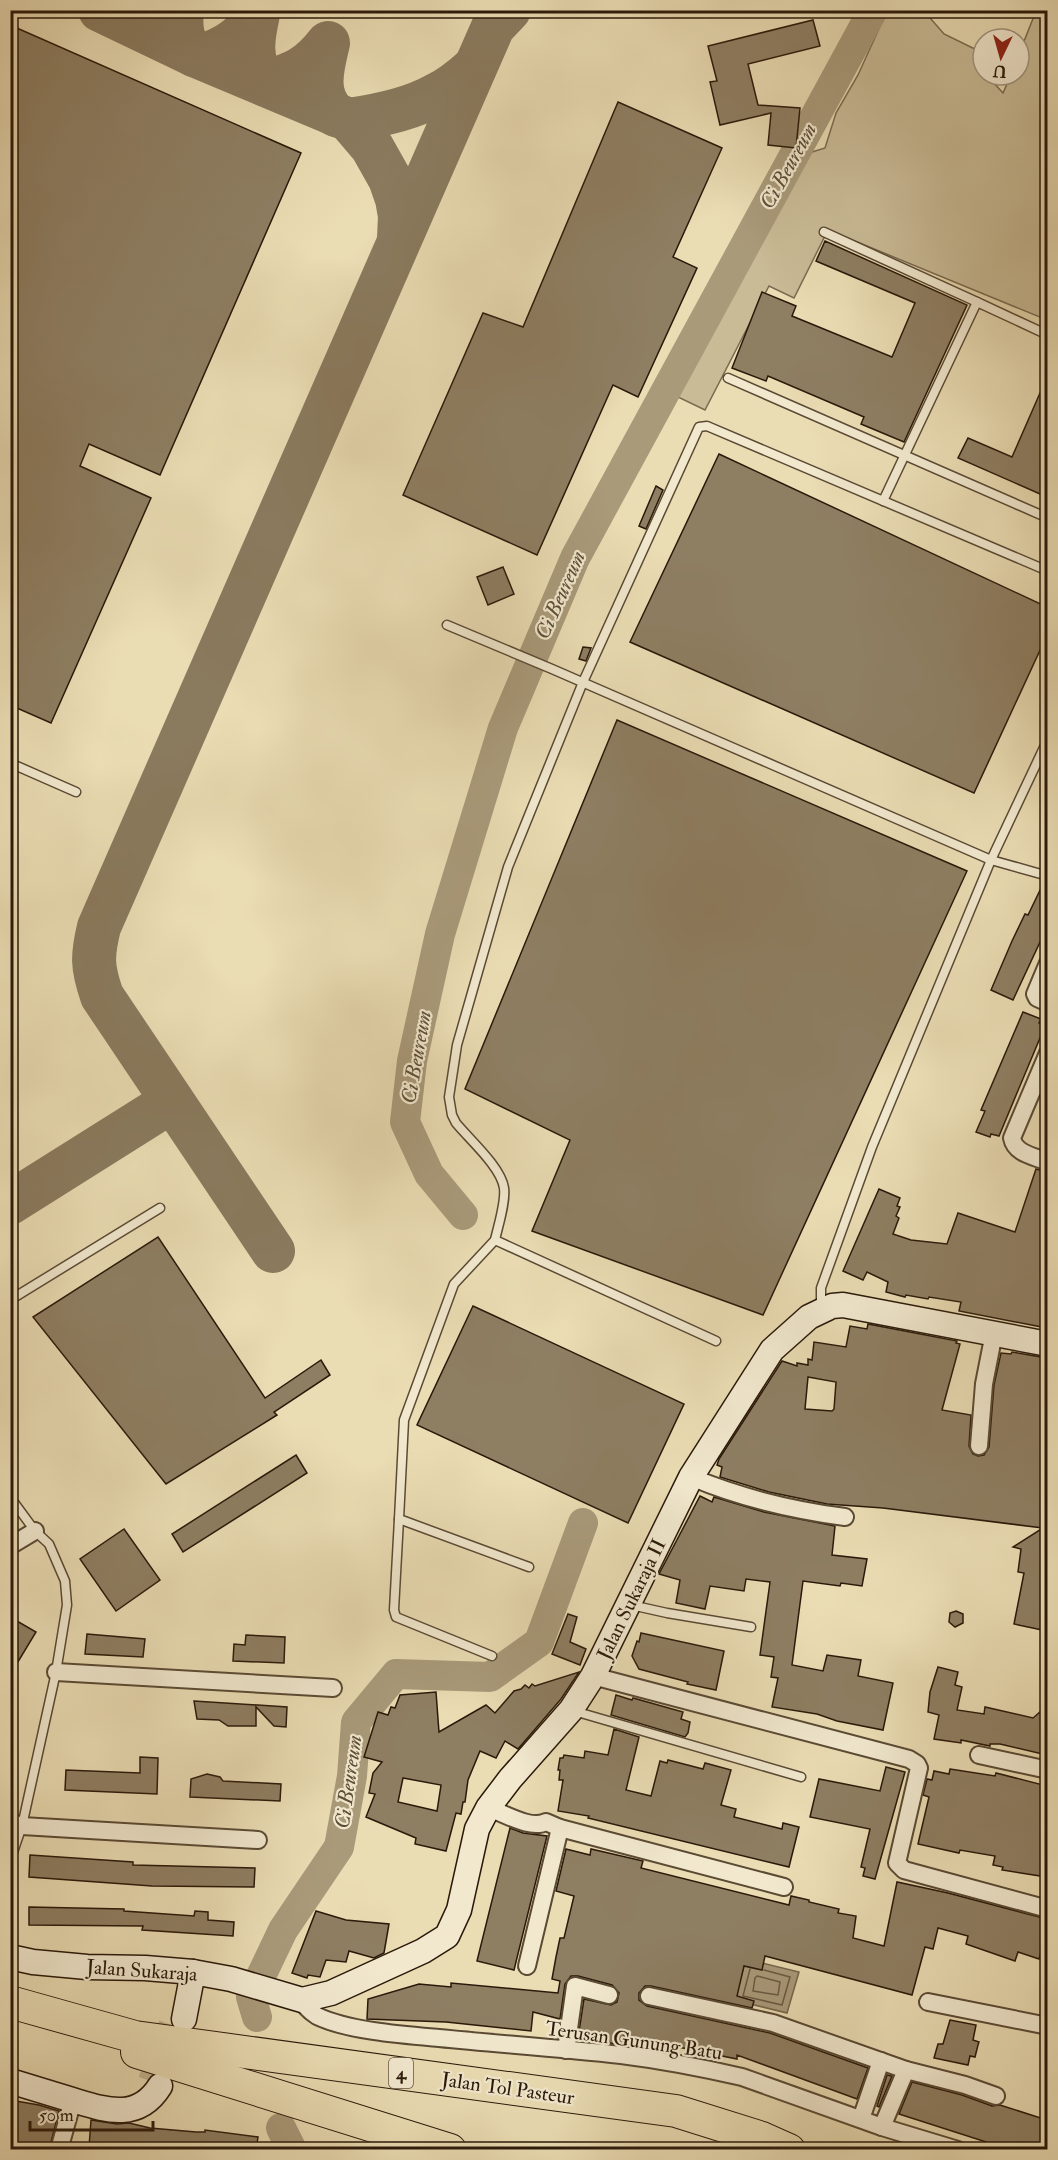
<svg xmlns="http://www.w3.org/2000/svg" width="1058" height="2160" viewBox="0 0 1058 2160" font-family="'IM FELL Double Pica',serif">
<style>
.green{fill:#c9bb96;stroke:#7a6a50;stroke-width:1.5}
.water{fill:#a99a7a;stroke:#76664d;stroke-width:1.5}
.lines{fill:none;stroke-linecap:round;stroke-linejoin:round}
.shore{stroke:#6a5a42;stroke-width:1.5}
.river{stroke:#a99a7a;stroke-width:30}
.taxiway{stroke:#8a7a5e;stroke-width:44}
.building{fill:#8e7e62;stroke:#2a190a;stroke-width:1.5;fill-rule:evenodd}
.secondary-tunnel{stroke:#c4b591;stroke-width:24;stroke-dasharray:24 12;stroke-linecap:butt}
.service-casing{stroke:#5a4a34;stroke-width:11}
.minor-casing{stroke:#5a4a34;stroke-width:20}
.secondary-casing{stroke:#2a190a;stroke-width:27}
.motorway-casing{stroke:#2a190a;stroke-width:34}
.service{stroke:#f1e8ce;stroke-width:8}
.minor{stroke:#f1e8ce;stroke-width:16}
.secondary{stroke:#f1e8ce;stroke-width:24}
.motorway{stroke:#eadcb3;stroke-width:32}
.labels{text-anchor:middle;stroke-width:4.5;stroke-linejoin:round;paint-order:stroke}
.shield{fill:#f1e8ce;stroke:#665745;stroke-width:1.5}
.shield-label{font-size:18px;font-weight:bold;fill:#2a190a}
.street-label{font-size:20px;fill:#2a190a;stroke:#f1e8ce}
.water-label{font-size:21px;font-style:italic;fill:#5d4d37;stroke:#f1e8ce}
</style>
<rect width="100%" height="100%" fill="#eadcb3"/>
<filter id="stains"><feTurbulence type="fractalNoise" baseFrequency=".00333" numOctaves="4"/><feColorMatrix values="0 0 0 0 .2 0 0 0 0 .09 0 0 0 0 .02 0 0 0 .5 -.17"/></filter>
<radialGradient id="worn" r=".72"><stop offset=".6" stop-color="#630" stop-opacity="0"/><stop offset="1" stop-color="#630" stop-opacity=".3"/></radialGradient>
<polygon class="green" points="887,11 924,11 944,34 983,53 983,75 993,75 991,80 1003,93 1011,75 1019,75 1019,54 1036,11 1047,12 1047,320 828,230 794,298 769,286 705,410 674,395 651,439 646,436 712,293 736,261 745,225 767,197 809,153 825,148 836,113 858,75"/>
<polygon class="water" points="746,1959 799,1972 787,2013 734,2000"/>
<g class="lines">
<g class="shore">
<polyline points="750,1969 743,1996 782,2005 790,1977 764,1970"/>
<polygon points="757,1976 780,1982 778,1995 753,1991 755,1978"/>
</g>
<g class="river">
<polyline points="463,1215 429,1174 405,1122 412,1061 440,934 503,728 575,558 873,10"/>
<polyline points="257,2017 251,1997 283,1930 339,1847 352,1776 356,1722 396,1674 490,1677 539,1642 583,1523"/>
<polyline points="281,2128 292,2150"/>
</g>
<g class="taxiway">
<polyline points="100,10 194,55 349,120 372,147 390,179 397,199 400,216 399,239"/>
<path d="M 182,10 C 180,29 182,40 194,55"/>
<path d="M 201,57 C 230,46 240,39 258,14 C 252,42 250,55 262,82"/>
<path d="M 264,84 C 294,73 308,69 328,43 C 322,68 314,96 336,115"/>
<path d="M 349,120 C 377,116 411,109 436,95 C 451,88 463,78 475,67"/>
<polyline points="10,1203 172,1101"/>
<path d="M 273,1251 L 102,996 C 92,967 92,956 99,927 L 493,27 L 509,10"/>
</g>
</g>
<g class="building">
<polygon points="813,20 820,46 748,64 758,105 800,108 796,148 768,145 771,113 720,125 710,82 717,81 708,46"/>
<polygon points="10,25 301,153 160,475 89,444 80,466 151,498 51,723 10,705"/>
<polygon points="618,102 722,148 673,257 697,268 638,397 613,385 537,555 403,495 483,313 523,327"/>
<polygon points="825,241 967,305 904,442 861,424 864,417 768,376 766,381 732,368 762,292 796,306 792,316 892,357 915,303 816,261"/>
<polygon points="1047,377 1047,497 958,458 968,438 1012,457"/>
<polygon points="719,454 1047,607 1047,635 974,793 630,642"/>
<polygon points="656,486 663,490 646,529 639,526"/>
<polygon points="503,567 514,594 488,605 477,577"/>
<polygon points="583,647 591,648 586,661 579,659"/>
<polygon points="617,720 967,871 763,1315 532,1231 570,1140 465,1089"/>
<polygon points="1044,882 1047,882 1047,927 1013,1000 991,990 1012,941 1025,914 1028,915"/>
<polygon points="1023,1012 1041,1019 1039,1023 1045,1026 999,1136 991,1134 990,1137 976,1132 985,1111 981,1110"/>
<polygon points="1036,1169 1047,1172 1047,1328 959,1311 961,1302 929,1297 928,1299 906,1295 905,1297 886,1292 888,1282 867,1272 863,1280 843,1271 879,1189 900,1198 897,1206 900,1207 896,1216 899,1218 893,1234 911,1240 947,1244 958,1213 1015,1232"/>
<polygon points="158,1237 265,1398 321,1360 330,1375 274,1412 277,1415 166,1484 33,1317"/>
<polygon points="473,1306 684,1404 628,1523 417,1425"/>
<path d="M 868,1324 L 957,1341 L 956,1343 L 960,1344 L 942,1410 L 971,1415 L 969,1446 L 973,1454 L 978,1456 L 984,1455 L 989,1447 L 994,1385 L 1001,1353 L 1011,1354 L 1012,1352 L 1047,1358 L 1047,1631 L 1014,1624 L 1024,1573 L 1018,1572 L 1021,1549 L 1013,1547 L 1043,1528 L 883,1508 L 827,1504 L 769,1492 L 720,1477 L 722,1467 L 717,1465 L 719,1459 L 782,1361 L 797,1366 L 797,1363 L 808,1365 L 808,1359 L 812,1360 L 814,1342 L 846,1347 L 850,1326 L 867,1329 ZM 808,1377 L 836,1382 L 834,1409 L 832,1411 L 805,1409 Z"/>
<polygon points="296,1455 307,1473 183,1552 172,1534"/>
<polygon points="700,1496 712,1502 714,1497 764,1512 835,1526 832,1555 867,1559 862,1586 841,1583 840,1586 803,1581 792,1665 823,1671 827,1655 861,1660 858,1676 893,1683 883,1730 837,1721 817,1714 772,1707 778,1678 771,1677 774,1657 760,1655 770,1582 746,1579 744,1591 710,1586 705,1609 676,1603 680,1580 659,1574"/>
<polygon points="124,1529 160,1580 116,1611 80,1559"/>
<polygon points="956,1611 963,1614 963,1623 955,1627 949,1622 950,1613"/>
<polygon points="568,1614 577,1617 570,1642 586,1649 580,1665 552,1654"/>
<polygon points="10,1617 36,1632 10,1675"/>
<polygon points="641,1633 724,1651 716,1690 687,1684 688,1682 639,1669 632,1656 637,1641 639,1642"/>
<polygon points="87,1634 145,1639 143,1657 85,1654"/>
<polygon points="246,1635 285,1637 284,1663 233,1661 234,1644 245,1645"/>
<polygon points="938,1667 958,1672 955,1685 962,1687 957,1710 984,1714 985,1707 1033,1718 1047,1706 1047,1755 1000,1744 990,1744 990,1746 961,1740 961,1743 934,1739 939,1715 928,1712 930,1692"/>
<path d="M 579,1672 L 561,1699 L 518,1749 L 505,1741 L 496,1758 L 480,1751 L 468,1780 L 465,1802 L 463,1802 L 461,1814 L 456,1813 L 446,1851 L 415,1844 L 416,1838 L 366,1817 L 375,1794 L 369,1793 L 373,1773 L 382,1762 L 364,1757 L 378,1712 L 388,1715 L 391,1707 L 395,1708 L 400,1695 L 436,1692 L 439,1732 L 486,1705 L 495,1713 L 514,1691 L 521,1689 L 525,1685 L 529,1688 L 532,1684 L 535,1686 ZM 403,1778 L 441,1785 L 437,1811 L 398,1802 Z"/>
<polygon points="616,1695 632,1700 633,1698 683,1712 681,1719 690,1722 688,1733 685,1737 611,1715"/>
<polygon points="194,1701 287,1707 286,1727 274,1726 256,1707 256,1726 228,1726 219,1720 197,1719"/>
<polygon points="614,1729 639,1737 626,1790 651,1796 660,1761 667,1763 668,1760 703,1769 705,1763 731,1770 721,1805 736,1809 734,1817 782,1829 783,1823 799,1827 789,1867 588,1818 589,1816 558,1811 563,1780 559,1780 560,1770 558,1770 560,1758 563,1758 564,1755 584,1758 585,1751 608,1755"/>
<polygon points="140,1757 158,1758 157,1794 65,1790 66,1770 140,1773"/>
<polygon points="886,1767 905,1772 875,1879 863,1876 865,1868 861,1867 870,1829 810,1817 819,1779 880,1791"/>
<polygon points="950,1769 995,1776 996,1773 1047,1786 1047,1877 1002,1870 1003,1867 993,1865 995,1856 960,1850 959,1853 918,1844 929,1797 923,1795 927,1779 932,1780 934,1771 949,1774"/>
<polygon points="207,1774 220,1777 223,1781 281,1784 280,1801 190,1797 191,1779"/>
<polygon points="510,1828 523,1833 547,1836 514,1970 477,1961"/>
<polygon points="566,1849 590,1855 591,1849 643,1861 641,1868 789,1905 791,1896 809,1900 809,1902 839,1909 838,1913 856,1916 853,1938 884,1946 897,1882 948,1893 1047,1919 1047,1932 1039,1959 1018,1952 1015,1961 966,1944 968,1936 938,1928 933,1949 925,1947 912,1995 765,1956 762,1970 744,1966 737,1996 754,2001 752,2008 651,1986 645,1986 639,1993 639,2000 647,2006 770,2033 868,2068 857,2099 737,2055 737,2059 624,2036 622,2045 578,2038 584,1999 611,2005 617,2002 619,1993 612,1985 578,1976 571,1976 565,1984 560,2019 533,2012 531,2031 446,2022 367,2019 368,1999 419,1984 451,1987 451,1983 558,1993 560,1981 552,1979 556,1957 560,1938 564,1938 574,1896 556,1891"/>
<polygon points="30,1855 133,1862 133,1865 255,1868 254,1887 152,1886 29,1877"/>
<polygon points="29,1907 124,1909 124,1911 194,1916 195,1911 208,1912 208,1920 234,1922 233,1936 142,1930 143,1926 29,1925"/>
<polygon points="316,1911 346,1920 389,1924 384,1953 374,1958 349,1951 346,1962 326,1960 320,1977 308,1975 307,1978 292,1973"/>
<polygon points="950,2020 976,2025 973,2040 979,2042 978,2045 975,2057 970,2056 968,2065 934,2058 938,2044 943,2044"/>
<polygon points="887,2075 892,2076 879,2107 877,2106"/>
<polygon points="912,2082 962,2095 992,2106 1000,2105 1047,2120 1047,2150 1011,2150 899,2114"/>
<polygon points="10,2100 39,2105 59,2111 49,2150 10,2150"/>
<polygon points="91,2120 117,2124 129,2123 150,2128 196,2132 205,2132 205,2130 258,2137 256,2150 107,2150 89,2147"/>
</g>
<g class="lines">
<polyline class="secondary-tunnel" points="150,2081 174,2015"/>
<defs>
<g id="service">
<polyline points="824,232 977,302"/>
<polyline points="728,378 1048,518"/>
<polyline points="883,501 977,302 1048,335"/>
<polyline points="447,625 552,669 991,860 1048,876"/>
<polyline points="10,763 76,792"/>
<polyline points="495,1240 454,1284 404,1420 399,1519 529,1567"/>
<polyline points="10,1300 160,1208"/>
<polyline points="821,1308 821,1288 872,1147 991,860 1048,739"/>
<path d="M 716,1341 L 495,1240 C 498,1226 506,1202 504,1188 C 501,1167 470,1140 456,1123 L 452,1115 L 449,1097 L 457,1045 L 508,867 L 583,682 L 699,427 L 707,426 L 1048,571"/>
<polyline points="10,1497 35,1531 49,1544 65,1581 67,1605 56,1672 22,1826 10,1861"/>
<polyline points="399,1519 394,1610 396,1617 492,1656"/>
<polyline points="631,1605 667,1613 751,1627"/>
<polyline points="574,1711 801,1777"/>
</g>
<g id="minor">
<polyline points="1048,963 1035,994 1037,998 1048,1003"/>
<path d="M 1048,1053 L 1012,1138 C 1015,1154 1034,1156 1048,1162"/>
<polyline points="979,1446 984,1384 994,1333"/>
<path d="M 691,1477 C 741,1498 792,1510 845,1517"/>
<polyline points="10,1546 35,1531"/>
<polyline points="56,1672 333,1688"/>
<polyline points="593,1676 909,1759 917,1764 919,1768 897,1863 904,1870 1048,1909"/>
<polyline points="979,1755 1048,1770"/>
<path d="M 488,1808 C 504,1813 530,1830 546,1822 L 560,1828 L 784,1887"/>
<polyline points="10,1822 22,1826 258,1840"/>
<polyline points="527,1966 560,1828"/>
<polyline points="649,1996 773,2023 906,2070 965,2085 996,2096"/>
<path d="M 302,2000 C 304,2006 311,2012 317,2016 C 348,2031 404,2035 439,2038 C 499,2044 560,2048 621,2055 C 661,2060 703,2068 742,2077 L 882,2127 L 958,2150"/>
<polyline points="928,2002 1048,2026"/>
<polyline points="566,2050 575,1986 609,1995"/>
<polyline points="861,2119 881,2061"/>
<polyline points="882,2127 906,2070"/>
<polyline points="59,2150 73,2100"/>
</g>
<g id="secondary">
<polyline points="10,1957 33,1962 87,1967 145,1968 193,1972 231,1979 302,2000 331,1993 423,1951 447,1936 459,1910 477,1829 488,1808 510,1779 571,1710 593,1676 691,1477 772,1350 809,1317 832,1306 843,1305 1048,1344"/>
<polyline points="184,2019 193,1972"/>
<path d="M 10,2081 C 30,2087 49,2093 69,2099 C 103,2109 137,2123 160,2086"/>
</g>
<g id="motorway">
<polyline points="10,2002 135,2037 676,2111 762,2138 789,2150"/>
<polyline points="137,2052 450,2150"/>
</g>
</defs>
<use href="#service" class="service-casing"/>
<use href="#minor" class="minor-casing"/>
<use href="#secondary" class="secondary-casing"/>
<use href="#motorway" class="motorway-casing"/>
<use href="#service" class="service"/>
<use href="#minor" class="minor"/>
<use href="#secondary" class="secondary"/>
<use href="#motorway" class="motorway"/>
</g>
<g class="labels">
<rect class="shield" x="389" y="2058" width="24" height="30" rx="4.5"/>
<g class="shield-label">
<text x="401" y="2079">4</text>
</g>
<g class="street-label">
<text transform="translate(631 1599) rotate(-64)" y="7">Jalan Sukaraja II</text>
<text transform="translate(142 1970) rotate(4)" y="7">Jalan Sukaraja</text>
<text transform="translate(634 2040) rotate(8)" y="7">Terusan Gunung Batu</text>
<text transform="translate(508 2088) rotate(8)" y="7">Jalan Tol Pasteur</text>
</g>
<g class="water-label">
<text transform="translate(788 166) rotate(-61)" y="7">Ci Beureum</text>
<text transform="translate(560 595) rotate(-66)" y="7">Ci Beureum</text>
<text transform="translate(416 1057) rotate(-80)" y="7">Ci Beureum</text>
<text transform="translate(348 1782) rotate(-82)" y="7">Ci Beureum</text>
</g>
</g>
<rect width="1058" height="2160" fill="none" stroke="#eadcb3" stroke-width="36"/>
<rect x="12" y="12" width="1034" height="2136" fill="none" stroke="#2a190a" stroke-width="3"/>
<rect x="18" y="18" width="1022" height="2124" fill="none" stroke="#2a190a" stroke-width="1.5"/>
<g transform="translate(1001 57) rotate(185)"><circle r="28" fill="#f1e8ce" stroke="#a19580" stroke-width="1.5"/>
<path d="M0-4.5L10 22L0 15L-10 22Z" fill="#8f2418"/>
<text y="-9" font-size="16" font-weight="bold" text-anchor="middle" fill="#2a190a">U</text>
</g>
<path d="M30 2121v9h123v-9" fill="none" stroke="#2a190a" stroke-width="3"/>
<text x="39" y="2121" font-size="18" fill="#2a190a" stroke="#f1e8ce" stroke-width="4.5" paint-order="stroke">50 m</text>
<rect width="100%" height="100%" filter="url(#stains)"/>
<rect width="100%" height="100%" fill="url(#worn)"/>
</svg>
